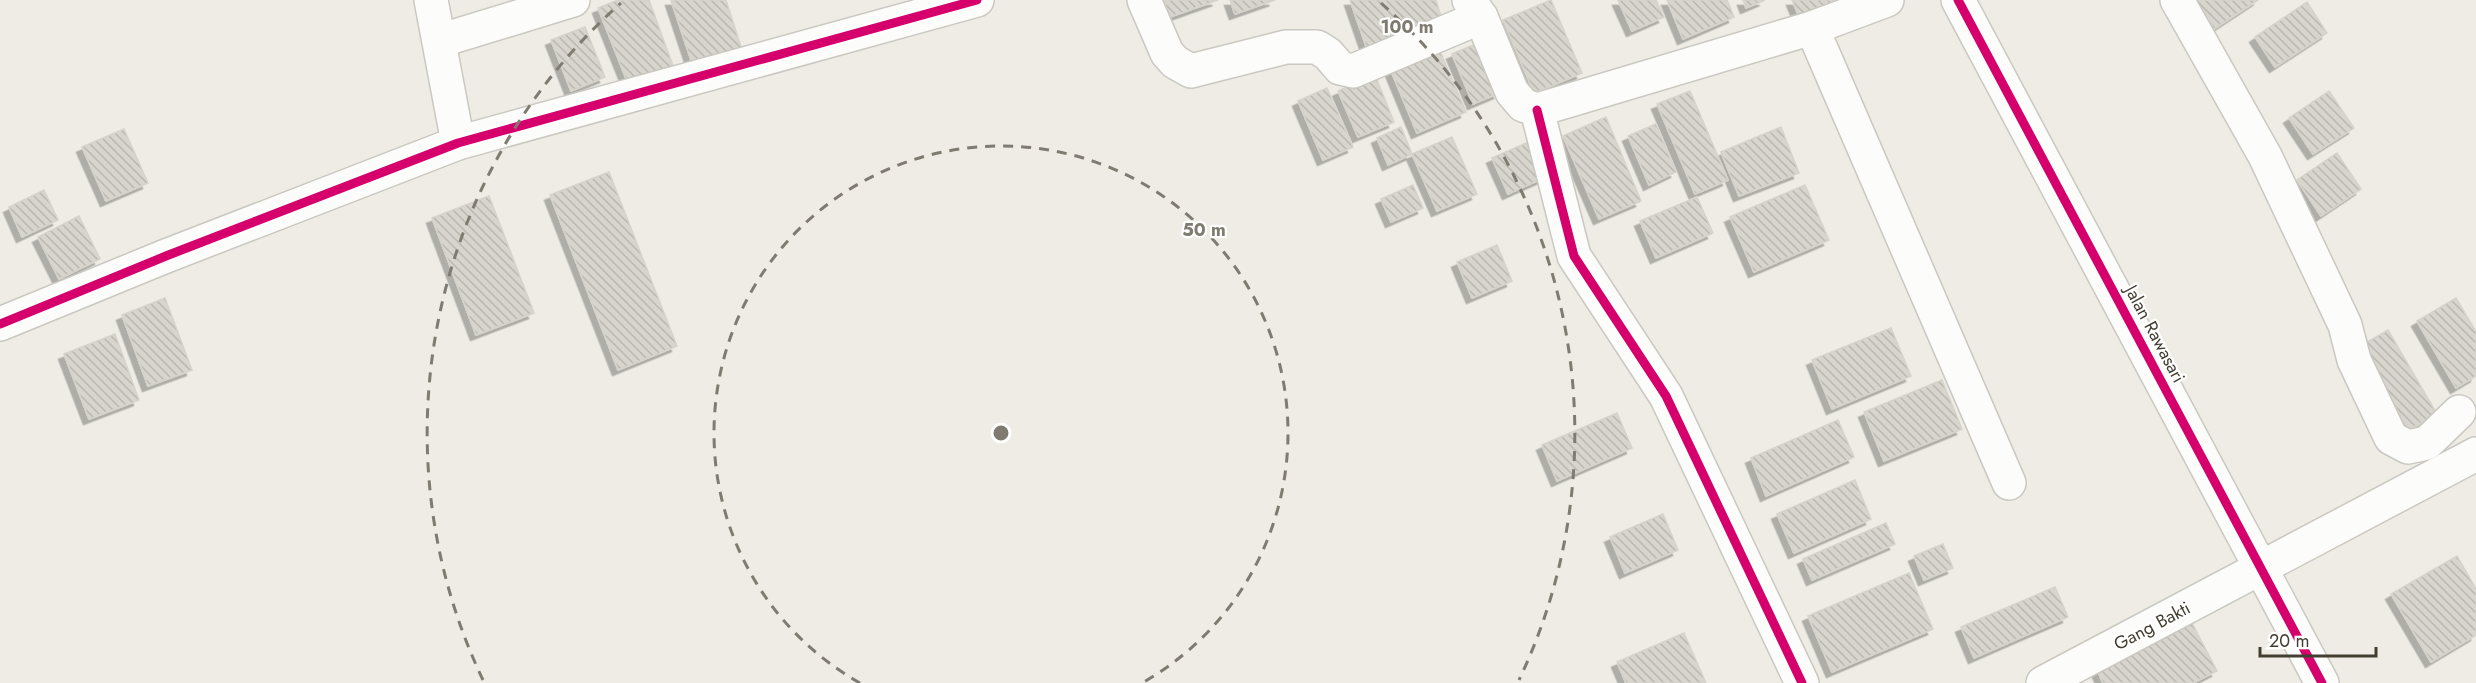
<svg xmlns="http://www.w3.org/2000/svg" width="2476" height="683" viewBox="0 0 2476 683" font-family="Jost,sans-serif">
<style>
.building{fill:url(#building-back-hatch);stroke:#d6d3cb;stroke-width:1.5;filter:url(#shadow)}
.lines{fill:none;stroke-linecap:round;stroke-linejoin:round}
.minor-casing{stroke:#cac8c1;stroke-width:36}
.minor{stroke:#fcfcfb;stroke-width:33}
.cycleway-casing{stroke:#fff;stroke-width:13}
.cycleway{stroke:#d6006c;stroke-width:9}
.ring{fill:none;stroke:#7f7b70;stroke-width:3;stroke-dasharray:10 8}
.labels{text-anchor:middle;stroke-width:4.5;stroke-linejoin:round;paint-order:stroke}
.street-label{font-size:18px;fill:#433e31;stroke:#fff}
.centre{fill:#7f7b70;stroke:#fff;stroke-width:3}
.ring-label{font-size:18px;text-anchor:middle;font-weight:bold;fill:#7f7b70;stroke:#fff;stroke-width:4.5;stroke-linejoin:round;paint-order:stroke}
</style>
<defs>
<pattern id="building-back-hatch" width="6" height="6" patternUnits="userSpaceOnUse" patternTransform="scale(1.5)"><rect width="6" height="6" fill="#d7d5cd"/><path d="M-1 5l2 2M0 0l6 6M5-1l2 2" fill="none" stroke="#bab8b0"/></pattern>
<filter id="shadow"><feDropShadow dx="-5.5" dy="5.5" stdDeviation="0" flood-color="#0004"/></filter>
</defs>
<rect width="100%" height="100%" fill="#eeece5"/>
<g class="building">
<polygon points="618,0 649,0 676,74 631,91 598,8"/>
<polygon points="671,0 726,0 742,50 693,66"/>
<polygon points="1164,0 1218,0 1170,17"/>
<polygon points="1230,0 1275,0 1235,14"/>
<polygon points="1350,0 1436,0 1443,23 1367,49"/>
<polygon points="1551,0 1582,73 1534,93 1503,20"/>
<polygon points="1618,0 1656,0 1664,17 1632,31"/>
<polygon points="1667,0 1727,0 1734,17 1683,39"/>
<polygon points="1743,0 1765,0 1746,8"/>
<polygon points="1792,0 1851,0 1803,26"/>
<polygon points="2194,0 2258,0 2214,29"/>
<polygon points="2307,2 2327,33 2275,67 2255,37"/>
<polygon points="585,27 605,77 571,91 551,40"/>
<polygon points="1478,43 1499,93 1473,104 1452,54"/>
<polygon points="1437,44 1466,112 1417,133 1389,66"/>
<polygon points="1375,75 1394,122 1358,137 1338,91"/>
<polygon points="1327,88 1353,147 1323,160 1298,101"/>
<polygon points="1690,91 1728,180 1695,194 1657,104"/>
<polygon points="2329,91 2354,128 2313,154 2289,118"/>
<polygon points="1606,117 1641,201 1599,219 1563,136"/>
<polygon points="1656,124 1676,172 1649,185 1628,136"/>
<polygon points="1401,127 1412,154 1388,165 1377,138"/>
<polygon points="1781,127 1799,173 1739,196 1721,152"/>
<polygon points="124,129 148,183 106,201 82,147"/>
<polygon points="1452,137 1477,194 1437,211 1412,154"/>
<polygon points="1533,140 1548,176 1508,194 1492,158"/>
<polygon points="2337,153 2361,189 2321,216 2297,180"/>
<polygon points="609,172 677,346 618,370 550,195"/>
<polygon points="1413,185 1423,208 1391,222 1381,199"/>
<polygon points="1805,185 1829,240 1754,272 1730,217"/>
<polygon points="44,190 58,220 22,237 9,207"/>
<polygon points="489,196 534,313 476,335 432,218"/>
<polygon points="1697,197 1713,233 1656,258 1640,221"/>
<polygon points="79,216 100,259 59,279 38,237"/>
<polygon points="1497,245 1512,281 1472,298 1457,262"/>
<polygon points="165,298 192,370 148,386 122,315"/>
<polygon points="2456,298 2476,332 2476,376 2456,388 2417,321"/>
<polygon points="1891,328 1911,376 1832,409 1812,360"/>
<polygon points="2388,330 2437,414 2409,430 2360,346"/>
<polygon points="115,334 139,400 89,419 64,354"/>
<polygon points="1942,380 1962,429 1884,461 1864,412"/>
<polygon points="1617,413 1632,448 1557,481 1542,445"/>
<polygon points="1838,420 1854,457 1766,496 1751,458"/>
<polygon points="1855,480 1871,519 1794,553 1777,514"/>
<polygon points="1663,514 1678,550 1625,573 1610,537"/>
<polygon points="1886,523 1895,544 1812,580 1803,559"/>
<polygon points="1943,544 1953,568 1924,580 1914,556"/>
<polygon points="2457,556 2476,589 2476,635 2431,662 2391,594"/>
<polygon points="1909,573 1933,629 1832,672 1808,616"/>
<polygon points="2055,587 2068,617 1974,658 1961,627"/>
<polygon points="2191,621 2217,671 2193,683 2103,683 2097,670"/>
<polygon points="1684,633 1706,683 1626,683 1617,662"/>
</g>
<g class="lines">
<defs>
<g id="minor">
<polyline points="431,0 458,143"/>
<polyline points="1144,0 1167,53 1175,62 1191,71 1286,47 1317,47 1328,54 1340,68 1353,71 1481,17"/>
<polyline points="1469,0 1481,17 1512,92 1523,105 1537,110 1812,28 1887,0"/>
<polyline points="1958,0 2322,683"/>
<polyline points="2177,0 2265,156 2345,325 2354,360 2391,438 2408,447 2427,443 2459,412"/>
<polyline points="1812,28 2009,483"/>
<polyline points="439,41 573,0"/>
<polyline points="1537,110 1574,256 1666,396 1802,683"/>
<polyline points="0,324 166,256 458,143 977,0"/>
<polyline points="2043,683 2476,454"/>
</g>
</defs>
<use href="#minor" class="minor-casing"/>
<use href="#minor" class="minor"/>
<defs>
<g id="cycleway">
<polyline points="1958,0 2322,683"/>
<polyline points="1537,110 1574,256 1666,396 1802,683"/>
<polyline points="0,324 166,256 458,143 977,0"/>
</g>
</defs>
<use href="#cycleway" class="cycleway-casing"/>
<use href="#cycleway" class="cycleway"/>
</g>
<g class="ring">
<path d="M860 683A287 287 0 1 1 1142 683"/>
<path d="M483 680A574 574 0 0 1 621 3M1381 3A574 574 0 0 1 1519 680"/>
</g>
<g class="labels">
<g class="street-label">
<text transform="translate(2155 334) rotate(62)" y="6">Jalan Rawasari</text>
<text transform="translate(2152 626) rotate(-28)" y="6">Gang Bakti</text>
</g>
</g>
<circle cx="1001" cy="433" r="9" class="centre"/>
<g class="ring-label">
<text x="1407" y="33">100 m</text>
<text x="1204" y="236">50 m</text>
</g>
<path d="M2260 647v9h116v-9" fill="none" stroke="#433e31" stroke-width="3"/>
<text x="2269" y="647" font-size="18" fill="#433e31" stroke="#ffffff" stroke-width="4.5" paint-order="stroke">20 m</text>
</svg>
